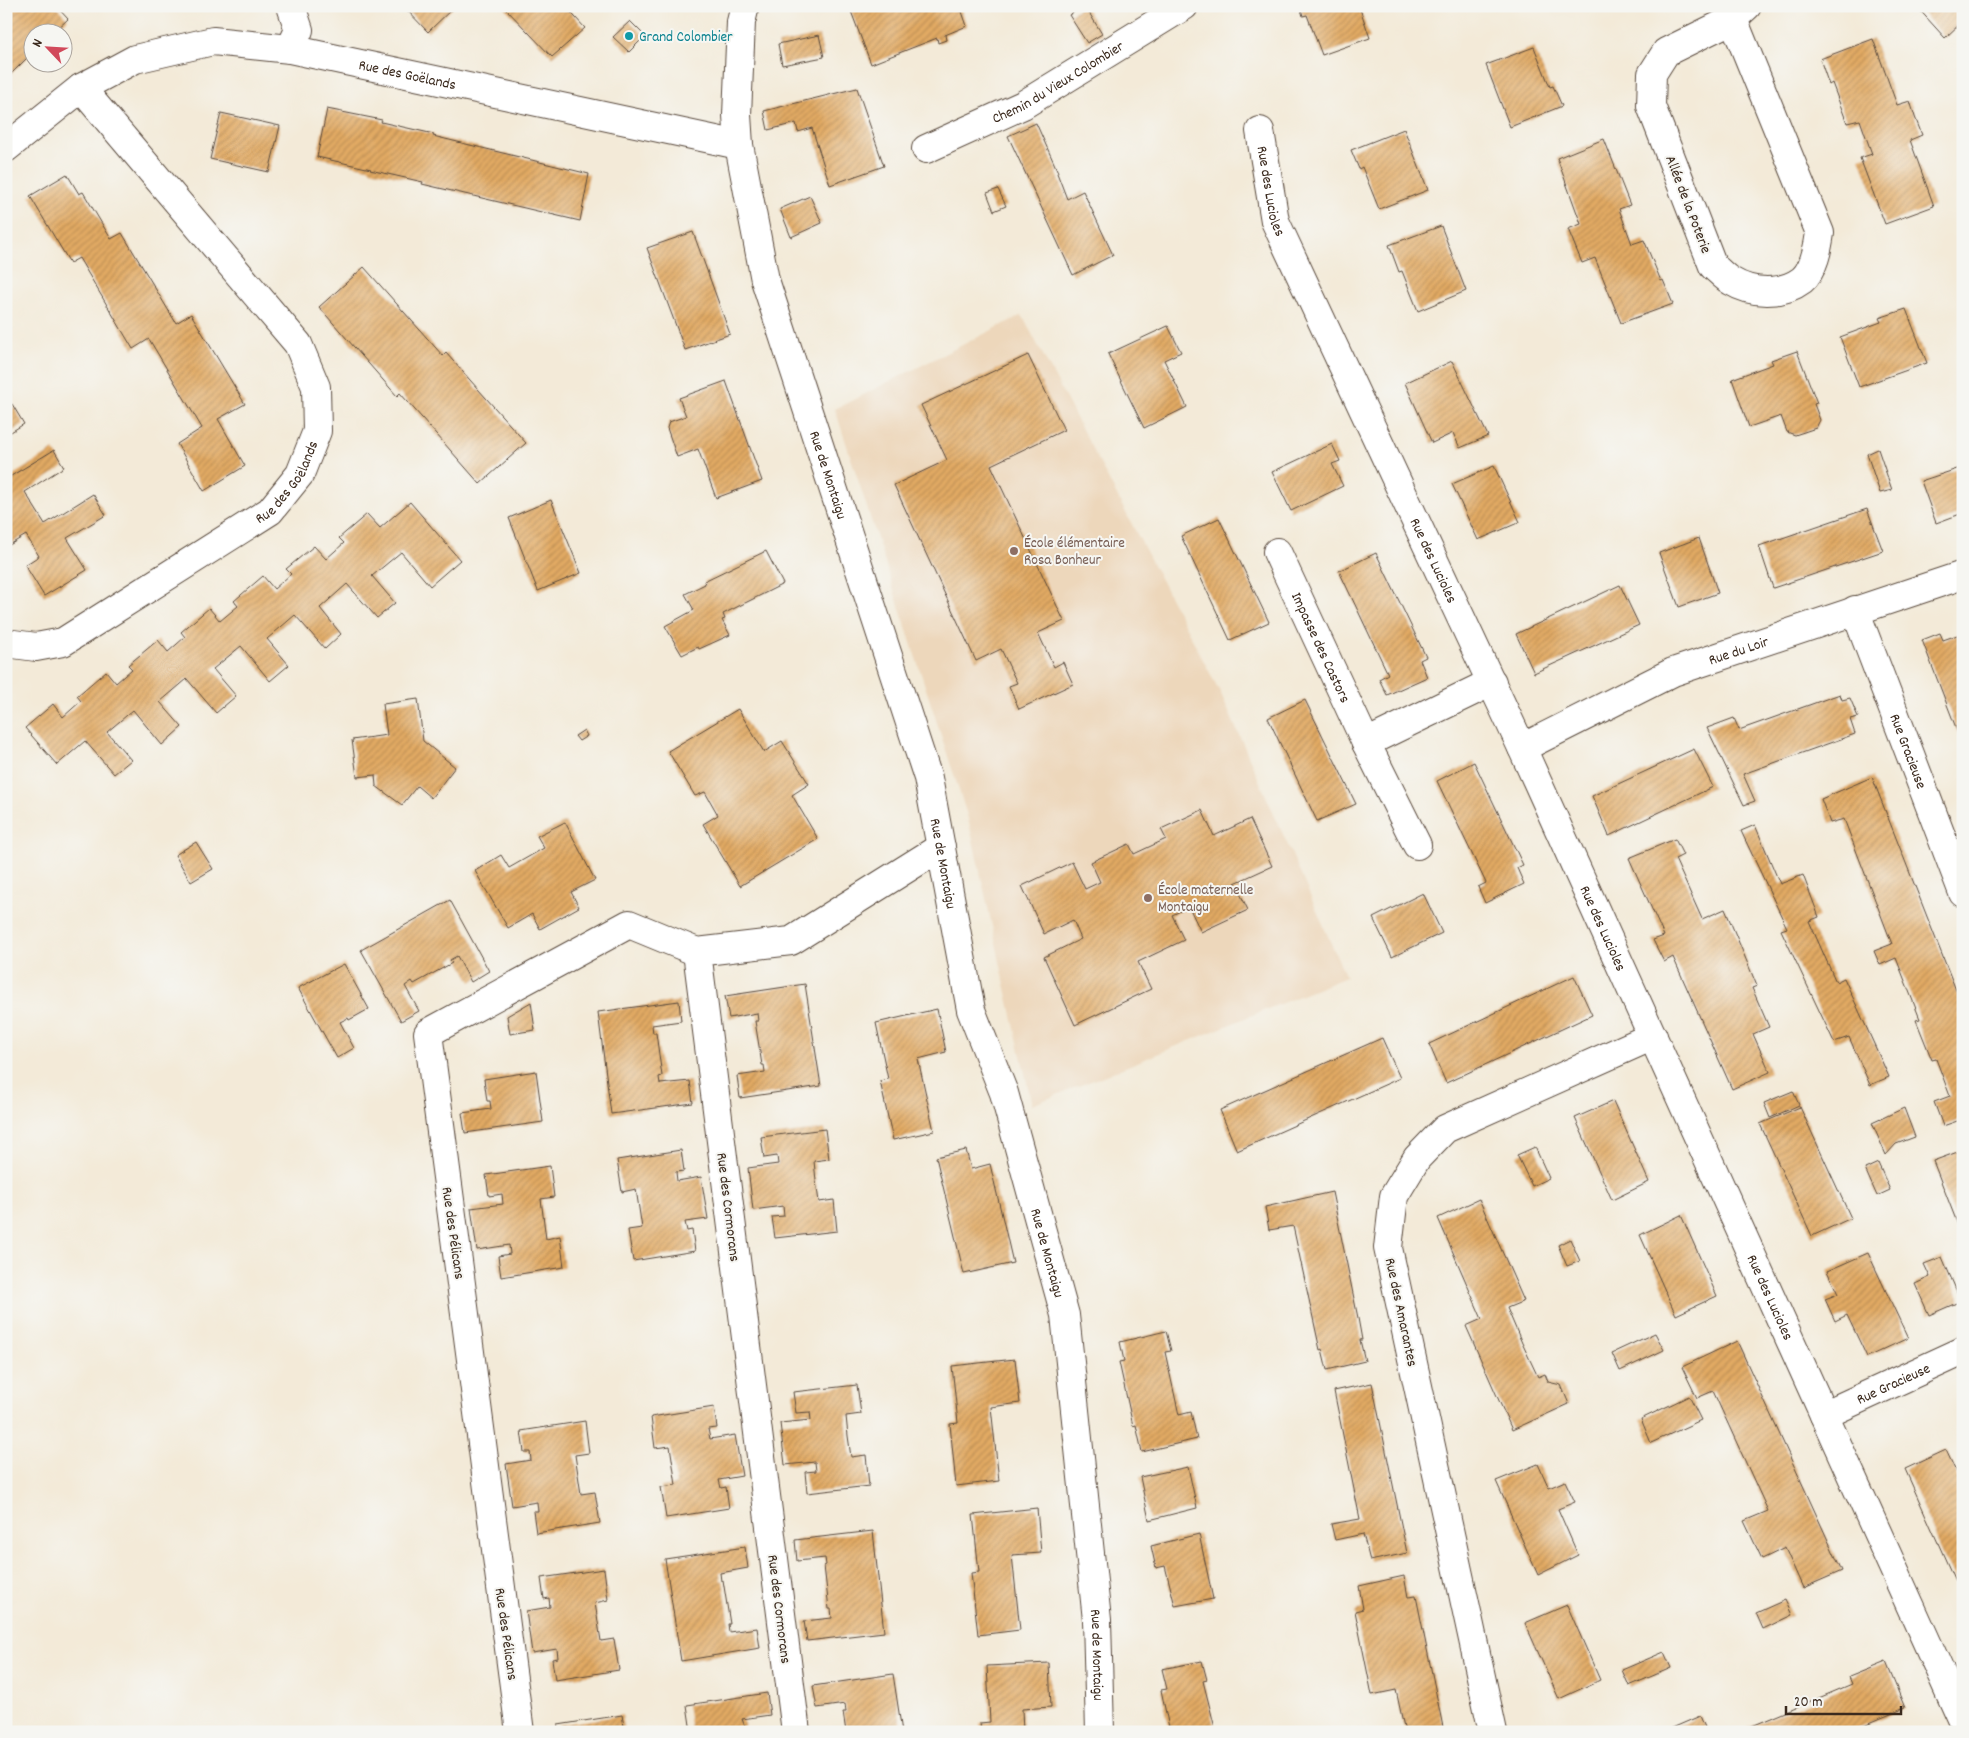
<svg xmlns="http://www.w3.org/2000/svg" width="1969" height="1738" viewBox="0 0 1969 1738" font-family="Dekko,sans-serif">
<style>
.built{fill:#edd7bb}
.building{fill:url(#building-hatch)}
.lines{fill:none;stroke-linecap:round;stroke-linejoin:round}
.street-casing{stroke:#57473a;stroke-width:30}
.street{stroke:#fff;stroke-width:28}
.culture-dot{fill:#0f9aa8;stroke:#f6f6f2;stroke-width:2}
.education-dot{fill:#8d6e63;stroke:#f6f6f2;stroke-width:2}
.labels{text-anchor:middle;stroke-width:4;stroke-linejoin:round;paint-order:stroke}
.culture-label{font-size:15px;fill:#0d838f;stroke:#f6f6f2;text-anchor:start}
.street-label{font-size:15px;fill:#3b2a1e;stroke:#f6f6f2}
.education-label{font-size:15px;fill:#785e54;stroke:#f6f6f2;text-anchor:start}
</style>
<defs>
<pattern id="building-hatch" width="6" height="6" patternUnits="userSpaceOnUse" patternTransform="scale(1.25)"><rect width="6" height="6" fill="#e2aa64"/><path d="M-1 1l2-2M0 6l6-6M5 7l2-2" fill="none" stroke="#b88b52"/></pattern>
</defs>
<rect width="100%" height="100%" fill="#f6f6f2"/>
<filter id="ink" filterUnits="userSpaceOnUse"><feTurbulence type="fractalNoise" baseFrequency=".02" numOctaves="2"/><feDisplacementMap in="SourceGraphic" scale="10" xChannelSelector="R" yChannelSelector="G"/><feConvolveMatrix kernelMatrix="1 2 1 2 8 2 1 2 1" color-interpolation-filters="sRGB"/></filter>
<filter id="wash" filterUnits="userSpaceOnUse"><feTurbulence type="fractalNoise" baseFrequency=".0096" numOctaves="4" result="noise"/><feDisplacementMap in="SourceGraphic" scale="20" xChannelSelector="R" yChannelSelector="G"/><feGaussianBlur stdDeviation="1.12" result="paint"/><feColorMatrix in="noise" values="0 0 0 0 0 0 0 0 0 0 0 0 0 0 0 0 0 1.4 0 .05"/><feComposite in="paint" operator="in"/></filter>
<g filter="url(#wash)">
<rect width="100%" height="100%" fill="#f3ead8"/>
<polygon class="built" points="1022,315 1221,694 1346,977 1032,1105 968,818 835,409"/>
<g id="blocks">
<g class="building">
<polygon points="6,6 56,6 68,19 54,32 32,32 32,53 6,79"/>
<polygon points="403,6 455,6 428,32"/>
<polygon points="507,6 565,6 585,28 552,57 505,8"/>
<polygon points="849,6 960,6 967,26 945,35 946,40 938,43 937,38 932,40 871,64"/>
<polygon points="1083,6 1085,6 1102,34 1087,43 1069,15"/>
<polygon points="1300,6 1359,6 1370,38 1322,55 1307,15 1303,16"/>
<polygon points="1916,6 1963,6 1963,21 1945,38"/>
<polygon points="630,21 645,36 629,52 613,37"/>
<polygon points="819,35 824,57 782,65 778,44"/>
<polygon points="1873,39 1897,105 1910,101 1915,117 1922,135 1910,140 1934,206 1885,224 1860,158 1872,154 1860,120 1847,123 1832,83 1829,85 1820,59"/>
<polygon points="1534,47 1550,87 1553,86 1562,106 1510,127 1486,65"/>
<polygon points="857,88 884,166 830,185 812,128 798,132 796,123 768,130 764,111"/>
<polygon points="327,109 382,120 381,122 434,134 433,136 589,174 580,221 422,184 423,182 370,170 371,169 317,157"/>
<polygon points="221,113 280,126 269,172 210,159"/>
<polygon points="1036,123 1058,172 1057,173 1067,199 1083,191 1113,255 1073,275 1008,136"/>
<polygon points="1404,129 1428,190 1379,209 1362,167 1359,169 1351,150"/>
<polygon points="1604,139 1630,205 1619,209 1632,244 1644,240 1661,281 1663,280 1673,304 1621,323 1595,258 1582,263 1568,229 1581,224 1557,158"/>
<polygon points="67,174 79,194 83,192 111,239 122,233 176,323 191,314 245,404 218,419 245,466 204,491 177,444 202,428 149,339 133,349 79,258 70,263 30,196"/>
<polygon points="998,189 1006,206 994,211 987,193"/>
<polygon points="810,196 822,223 791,237 780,209"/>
<polygon points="1441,226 1466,291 1418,311 1402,271 1399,272 1389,245"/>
<polygon points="693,232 730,334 685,350 647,248"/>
<polygon points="364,267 443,356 446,353 526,443 480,484 400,393 397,396 319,307"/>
<polygon points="1906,309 1927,363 1859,387 1840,337 1881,322 1879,318"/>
<polygon points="1168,326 1181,352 1164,360 1187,407 1144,428 1108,354"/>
<polygon points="1797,351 1817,403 1814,404 1820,420 1816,428 1795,435 1787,432 1781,416 1749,427 1732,379 1773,364 1771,360"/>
<polygon points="1028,355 1064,430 991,465 1064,621 1038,633 1054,667 1063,662 1073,684 1019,709 1009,686 1017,683 1001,649 976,661 894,485 947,460 921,405"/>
<polygon points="1452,361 1488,436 1460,448 1453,433 1432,443 1405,383"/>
<polygon points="726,381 762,481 716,498 698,449 677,457 667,428 669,422 686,416 679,398"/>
<polygon points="12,404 24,424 6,435 6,407"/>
<polygon points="1332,444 1340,461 1332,464 1343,486 1291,511 1272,472"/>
<polygon points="1878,449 1892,490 1880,493 1867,454"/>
<polygon points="54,450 64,467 25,492 45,524 93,494 106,515 67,538 87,570 44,596 25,565 39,556 26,535 6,547 6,479"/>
<polygon points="1494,466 1520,522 1478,540 1452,484"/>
<polygon points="1963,467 1963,513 1936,523 1921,481"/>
<polygon points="551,500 581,573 538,591 509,518"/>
<polygon points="410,502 460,560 430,586 401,552 372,576 395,603 377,618 347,584 320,608 341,634 325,649 295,615 267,639 289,665 270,681 241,646 213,669 236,696 216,713 187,679 160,702 182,727 162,745 133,710 107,732 131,760 114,774 85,741 57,765 25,728 53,704 63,717 81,701 77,696 106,671 116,683 132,669 128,665 158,640 168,652 185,637 181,632 209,608 220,621 238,606 234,601 263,576 274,589 291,574 286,569 314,546 326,559 344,543 339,538 367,514 380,528"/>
<polygon points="1867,509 1883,551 1773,588 1759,546"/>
<polygon points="1219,518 1269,622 1230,640 1181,536"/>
<polygon points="1699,538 1718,593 1679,607 1659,553"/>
<polygon points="766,551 783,584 723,614 725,619 722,620 730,635 699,649 698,647 682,655 665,626 694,610 685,594 705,584 704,581"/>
<polygon points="1376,553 1426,657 1420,660 1427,677 1387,695 1379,679 1388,674 1339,571"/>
<polygon points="1620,585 1639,625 1534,673 1516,634"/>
<polygon points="1940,633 1943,640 1963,633 1963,746 1922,640"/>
<polygon points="1840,694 1842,700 1850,698 1858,717 1850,719 1855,734 1743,774 1755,801 1744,805 1707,728 1734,718 1739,730"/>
<polygon points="418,699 423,741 455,767 431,798 417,786 402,805 376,786 375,775 357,777 352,740 387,735 383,704"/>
<polygon points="1305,700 1356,804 1317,821 1268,718"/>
<polygon points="738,709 764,752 782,741 809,784 792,795 818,839 740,886 703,824 718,815 705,792 695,796 668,751"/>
<polygon points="584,730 587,736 579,741 575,736"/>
<polygon points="1694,749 1713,787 1609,836 1592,796"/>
<polygon points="1474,762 1523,865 1517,868 1524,884 1485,903 1478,887 1486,883 1437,781"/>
<polygon points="1872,777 1963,1008 1963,1119 1943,1126 1934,1102 1950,1096 1936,1059 1932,1060 1916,1020 1920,1019 1896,958 1880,965 1874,951 1892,944 1844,819 1830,823 1821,799"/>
<polygon points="1202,810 1214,836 1250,819 1272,866 1235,883 1248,910 1201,932 1189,907 1172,915 1184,940 1138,962 1151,989 1075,1025 1044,957 1081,939 1073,920 1044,934 1022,886 1072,862 1085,889 1100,882 1091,862 1129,844 1134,854 1166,839 1161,829"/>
<polygon points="565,822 595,880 571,892 579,907 540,929 532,914 508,928 475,871 501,855 509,868 544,848 537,836"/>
<polygon points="1755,825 1780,884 1803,875 1819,917 1809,921 1836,982 1844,978 1889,1077 1870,1085 1849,1037 1834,1042 1781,930 1787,928 1741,831"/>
<polygon points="1675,839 1683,855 1675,859 1702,919 1725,909 1757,986 1752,988 1769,1027 1753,1034 1770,1072 1732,1089 1673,957 1664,962 1653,940 1664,936 1629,858"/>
<polygon points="196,842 213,869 191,882 175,855"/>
<polygon points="1423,893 1442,933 1392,957 1373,918"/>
<polygon points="450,900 489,971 471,982 457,956 450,960 452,963 414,984 412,981 405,986 419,1011 401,1021 361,950"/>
<polygon points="344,964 369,1009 349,1020 348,1018 340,1022 354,1048 337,1058 298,988"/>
<polygon points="1574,976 1592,1015 1446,1083 1429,1044"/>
<polygon points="805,984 821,1086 740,1098 737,1076 765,1072 764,1065 762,1065 755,1021 758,1021 757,1013 729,1018 725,996"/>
<polygon points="679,1001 681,1021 652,1025 653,1033 656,1033 662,1076 659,1077 660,1084 690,1081 693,1103 611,1114 598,1012"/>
<polygon points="531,1002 535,1030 510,1034 507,1016"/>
<polygon points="937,1009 946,1052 918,1059 934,1131 893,1140 880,1081 888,1079 876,1023"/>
<polygon points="1382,1038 1400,1078 1237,1151 1220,1110"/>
<polygon points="536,1071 543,1122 465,1133 462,1113 491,1109 490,1101 487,1101 484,1079"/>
<polygon points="1793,1091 1799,1105 1770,1118 1764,1103"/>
<polygon points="1613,1101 1649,1182 1612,1200 1575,1118"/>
<polygon points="1800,1107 1851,1218 1812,1236 1760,1124"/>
<polygon points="1904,1108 1915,1137 1896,1144 1886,1155 1872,1123"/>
<polygon points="825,1129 829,1159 814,1161 816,1181 819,1202 834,1200 837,1231 775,1238 772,1217 784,1216 783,1206 753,1210 748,1168 778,1164 777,1156 764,1158 761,1137"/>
<polygon points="1535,1147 1549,1178 1532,1186 1517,1155"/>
<polygon points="681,1150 684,1171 676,1172 677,1181 701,1177 708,1219 685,1222 687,1231 692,1230 695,1251 633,1261 628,1230 642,1228 636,1189 622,1192 617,1160"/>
<polygon points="966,1150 971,1169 990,1164 1013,1263 964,1274 936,1157"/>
<polygon points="1963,1150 1963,1238 1933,1161"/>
<polygon points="1878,1163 1890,1190 1877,1196 1865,1169"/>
<polygon points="550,1166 554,1197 541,1199 546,1239 560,1236 564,1267 501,1277 498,1256 510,1254 509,1245 477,1250 471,1208 503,1204 502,1194 489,1196 486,1175"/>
<polygon points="1332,1192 1358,1318 1362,1340 1360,1340 1365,1361 1327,1370 1322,1349 1320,1350 1293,1226 1269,1230 1265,1207"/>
<polygon points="1479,1199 1524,1301 1507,1308 1522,1343 1538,1377 1545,1374 1548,1382 1561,1385 1569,1404 1512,1430 1466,1326 1482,1319 1438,1218"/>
<polygon points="1681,1215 1717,1296 1676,1315 1640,1235"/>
<polygon points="1570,1239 1580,1261 1567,1266 1558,1245"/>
<polygon points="1868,1253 1908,1338 1867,1357 1847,1315 1835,1321 1825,1299 1838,1294 1827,1271"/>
<polygon points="1942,1257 1961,1301 1929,1315 1915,1284 1930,1277 1924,1264"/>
<polygon points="1166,1331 1171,1351 1165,1352 1179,1415 1191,1412 1197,1439 1142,1452 1136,1425 1133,1426 1119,1362 1124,1361 1120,1342"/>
<polygon points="1655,1333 1664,1350 1620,1371 1612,1353"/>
<polygon points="1737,1341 1842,1571 1803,1588 1785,1548 1762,1559 1744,1521 1768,1511 1713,1391 1697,1398 1682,1367"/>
<polygon points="1015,1359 1020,1403 991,1407 999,1481 956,1486 950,1424 958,1423 952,1366"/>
<polygon points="1372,1383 1407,1553 1370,1561 1363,1534 1335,1540 1331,1524 1360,1519 1334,1391"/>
<polygon points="857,1385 861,1414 846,1416 848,1436 851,1457 866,1455 869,1486 807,1493 805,1472 816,1471 815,1462 785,1465 780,1423 811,1420 810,1412 796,1413 793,1392"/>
<polygon points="1689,1396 1701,1420 1651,1443 1641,1419"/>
<polygon points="714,1407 717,1428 708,1429 710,1439 735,1435 742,1476 719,1480 721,1488 726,1487 729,1508 666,1518 661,1487 676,1485 670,1446 655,1448 651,1417"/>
<polygon points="585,1421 589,1453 575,1455 581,1494 595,1492 600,1523 536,1533 533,1511 538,1511 537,1502 512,1506 506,1464 531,1460 530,1452 524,1452 521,1431"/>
<polygon points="1946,1450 1963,1487 1963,1578 1955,1581 1905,1469"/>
<polygon points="1538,1464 1549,1488 1565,1481 1575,1502 1558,1509 1578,1555 1538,1575 1496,1481"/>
<polygon points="1188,1467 1197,1508 1149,1520 1140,1477"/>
<polygon points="1037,1508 1041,1553 1012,1555 1020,1630 978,1635 971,1573 979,1572 973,1515"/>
<polygon points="873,1531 884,1632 807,1641 804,1621 832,1618 831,1609 829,1609 824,1566 826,1565 825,1558 797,1561 795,1540"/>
<polygon points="1199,1534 1213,1599 1175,1606 1165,1566 1156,1568 1151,1546"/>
<polygon points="745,1547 748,1568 720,1573 721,1581 723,1580 730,1624 728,1624 729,1632 757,1628 760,1648 681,1661 665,1559"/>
<polygon points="604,1569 608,1600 595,1603 601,1641 614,1639 619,1670 555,1680 552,1659 558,1658 557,1649 532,1653 526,1611 550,1607 549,1598 544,1599 541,1578"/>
<polygon points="1404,1576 1408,1597 1416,1596 1444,1732 1405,1732 1396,1690 1372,1695 1355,1611 1363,1609 1359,1586"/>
<polygon points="1785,1600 1792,1615 1763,1629 1756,1613"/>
<polygon points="1567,1605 1600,1680 1559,1699 1525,1623"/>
<polygon points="1664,1652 1671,1668 1629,1686 1622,1670"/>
<polygon points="1202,1661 1207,1680 1203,1681 1216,1732 1170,1732 1161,1690 1167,1689 1162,1669"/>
<polygon points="1886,1662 1905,1708 1848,1732 1746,1732 1745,1729 1852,1684 1849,1677"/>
<polygon points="1049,1663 1051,1707 1022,1709 1023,1732 981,1732 980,1723 990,1722 987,1666"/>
<polygon points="893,1674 902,1732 846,1732 843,1712 846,1712 845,1704 817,1708 813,1686"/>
<polygon points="767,1693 770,1715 742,1719 747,1732 691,1732 687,1705"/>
<polygon points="622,1715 625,1732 559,1732 558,1725"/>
<polygon points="1700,1716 1707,1732 1663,1732"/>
</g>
</g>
</g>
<g filter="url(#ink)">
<use href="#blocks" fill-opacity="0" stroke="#57473a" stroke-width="1"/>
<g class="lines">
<defs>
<g id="street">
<path id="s1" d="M 745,6 L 741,22 L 737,115 L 739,145 L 765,280 L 928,778 L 971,1010 L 1004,1093 L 1065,1315 L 1097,1620 L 1100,1732"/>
<path d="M 1733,19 L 1820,233 C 1818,247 1814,270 1802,280 C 1782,295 1752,294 1731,281 C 1725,278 1719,271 1713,266 L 1651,106 L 1652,74 L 1666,52 L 1733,19 L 1747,6"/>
<polyline points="290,49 299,30 291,6"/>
<path id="s2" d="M 1260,131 L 1275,221 L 1522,748 L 1963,1722"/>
<path id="s3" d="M 6,148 L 81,88 L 135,59 L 213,41 L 290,49 L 739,145"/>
<path id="s4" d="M 926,149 L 1023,105 L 1184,6"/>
<path id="s5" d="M 1277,552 L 1366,743 L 1417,845"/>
<path id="s6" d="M 1855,610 L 1963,893"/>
<path id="s7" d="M 6,643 L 36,647 L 63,642 L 270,511 L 300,474 L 317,431 L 316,387 L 298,344 L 81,88"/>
<polyline points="1366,743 1492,682"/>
<path id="s8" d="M 1522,748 L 1673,672 L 1963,575"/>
<path id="s9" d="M 1824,1415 L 1963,1351"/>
<polyline points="520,1732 428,1033 629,924 697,952"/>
<polyline points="796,1732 697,952 791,941 941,847"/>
<polyline points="1493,1732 1388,1248 1394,1196 1417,1158 1445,1129 1653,1036"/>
</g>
</defs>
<use href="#street" class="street-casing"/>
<use href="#street" class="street"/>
</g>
</g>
<circle class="culture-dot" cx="629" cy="36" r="5"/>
<g class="education-dot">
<circle cx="1014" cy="551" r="5"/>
<circle cx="1148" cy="898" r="5"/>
</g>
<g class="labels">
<g class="culture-label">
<text x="639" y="41">Grand Colombier</text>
</g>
<g class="street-label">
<text dy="5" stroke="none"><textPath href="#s3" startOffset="435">Rue des Goëlands</textPath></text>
<text dy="5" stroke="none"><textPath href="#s4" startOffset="148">Chemin du Vieux Colombier</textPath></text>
<text dy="5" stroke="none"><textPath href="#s2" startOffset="61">Rue des Lucioles</textPath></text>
<text transform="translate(1689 204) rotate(69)" y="5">Allée de la Poterie</text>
<text dy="5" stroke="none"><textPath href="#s1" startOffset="482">Rue de Montaigu</textPath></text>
<text dy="5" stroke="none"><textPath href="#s7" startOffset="336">Rue des Goëlands</textPath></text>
<text dy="5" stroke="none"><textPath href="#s2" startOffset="466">Rue des Lucioles</textPath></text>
<text dy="5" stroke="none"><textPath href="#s5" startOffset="105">Impasse des Castors</textPath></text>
<text dy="5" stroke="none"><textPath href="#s8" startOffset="238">Rue du Loir</textPath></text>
<text dy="5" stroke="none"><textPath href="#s6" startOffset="151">Rue Gracieuse</textPath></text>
<text dy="5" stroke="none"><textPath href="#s1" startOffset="888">Rue de Montaigu</textPath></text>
<text dy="5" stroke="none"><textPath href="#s2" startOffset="871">Rue des Lucioles</textPath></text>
<text transform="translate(729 1207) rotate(83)" y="5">Rue des Cormorans</text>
<text transform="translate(454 1233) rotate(82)" y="5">Rue des Pélicans</text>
<text dy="5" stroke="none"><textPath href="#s1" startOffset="1292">Rue de Montaigu</textPath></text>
<text dy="5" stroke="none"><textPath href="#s2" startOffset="1276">Rue des Lucioles</textPath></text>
<text transform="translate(1402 1312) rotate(78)" y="5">Rue des Amarantes</text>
<text dy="5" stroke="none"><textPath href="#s9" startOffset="76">Rue Gracieuse</textPath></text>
<text transform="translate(780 1609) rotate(83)" y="5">Rue des Cormorans</text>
<text transform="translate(507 1634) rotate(82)" y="5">Rue des Pélicans</text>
<text dy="5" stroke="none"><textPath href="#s1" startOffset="1698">Rue de Montaigu</textPath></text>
</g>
<g class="education-label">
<text x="1024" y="547">École élémentaire<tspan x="1024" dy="17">Rosa Bonheur</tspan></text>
<text x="1158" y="894">École maternelle<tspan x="1158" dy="17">Montaigu</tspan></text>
</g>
</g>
<rect width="1969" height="1738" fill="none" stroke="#f6f6f2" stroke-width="25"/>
<g transform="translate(48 48) rotate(295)"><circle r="24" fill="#f6f6f2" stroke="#aba49d"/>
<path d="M0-4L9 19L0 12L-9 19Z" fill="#d1495b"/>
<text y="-8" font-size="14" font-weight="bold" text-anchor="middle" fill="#3b2a1e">N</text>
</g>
<path d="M1786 1706v8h115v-8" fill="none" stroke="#3b2a1e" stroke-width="2.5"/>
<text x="1794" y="1706" font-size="15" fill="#3b2a1e" stroke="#f6f6f2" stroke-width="4" paint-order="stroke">20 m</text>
</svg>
